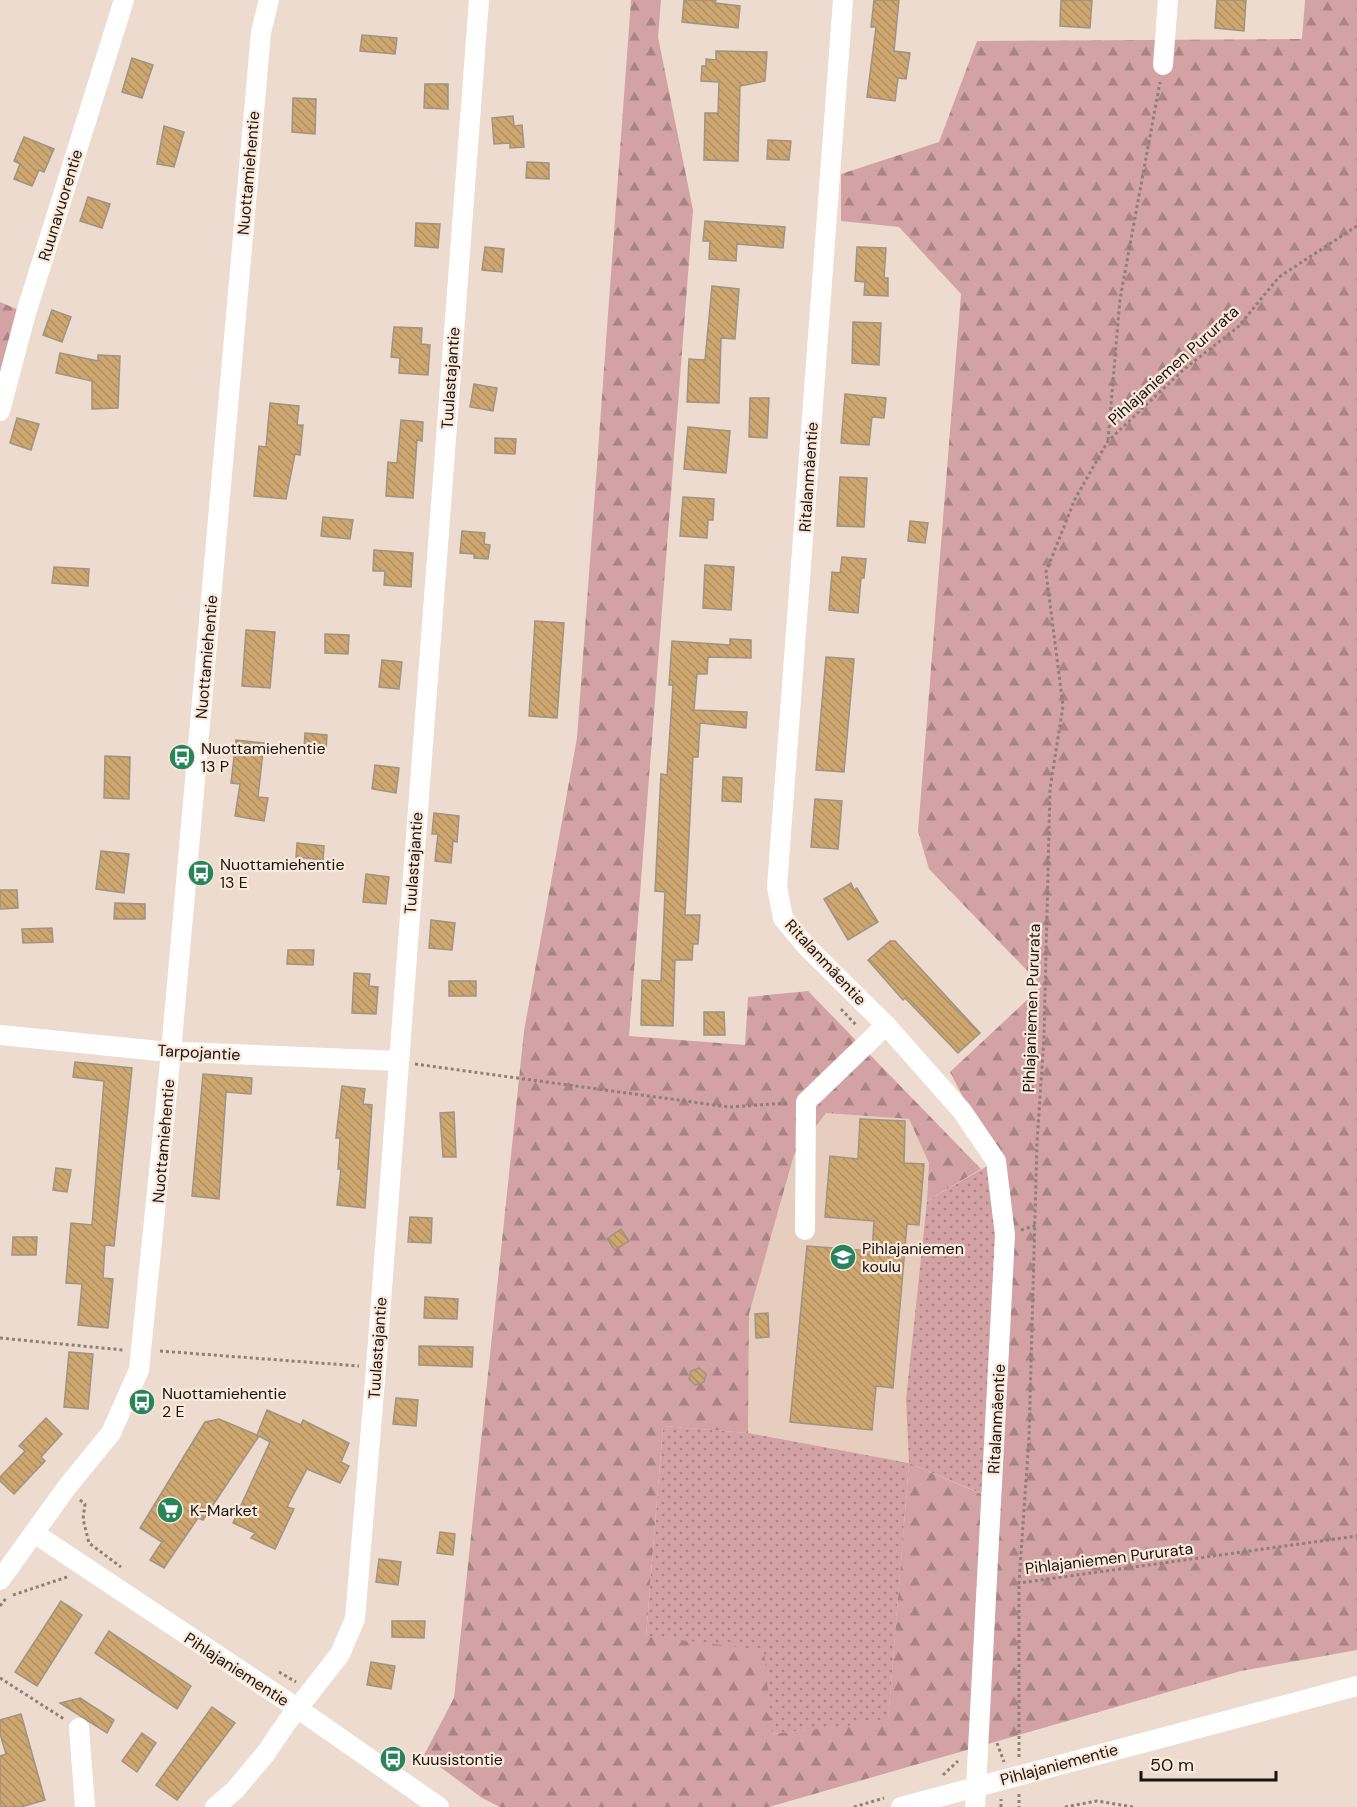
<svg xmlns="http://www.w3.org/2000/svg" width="1357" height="1807" viewBox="0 0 1357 1807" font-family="'DM Sans',sans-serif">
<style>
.built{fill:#e7cdbd}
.grass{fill:url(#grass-dots)}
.forest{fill:url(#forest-firs)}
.building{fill:url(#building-back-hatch);stroke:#9f9484;stroke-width:1.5}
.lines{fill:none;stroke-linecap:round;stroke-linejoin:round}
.path{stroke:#8e8078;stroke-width:3;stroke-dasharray:3 3;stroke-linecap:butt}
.minor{stroke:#fff;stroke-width:20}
.labels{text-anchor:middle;stroke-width:4.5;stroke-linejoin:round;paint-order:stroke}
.street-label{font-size:16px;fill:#1a1410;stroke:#fbe9dc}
.poi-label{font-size:16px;fill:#1a1410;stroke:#fbe9dc;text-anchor:start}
</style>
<defs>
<pattern id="grass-dots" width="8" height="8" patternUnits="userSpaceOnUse" patternTransform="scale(1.5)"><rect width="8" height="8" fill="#d3a2a5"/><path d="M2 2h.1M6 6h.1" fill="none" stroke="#aa8385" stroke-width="1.8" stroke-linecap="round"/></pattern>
<pattern id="forest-firs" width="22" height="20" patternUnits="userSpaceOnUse" patternTransform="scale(1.5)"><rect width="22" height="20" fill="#d3a2a5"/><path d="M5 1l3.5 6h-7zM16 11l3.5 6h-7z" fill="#aa8385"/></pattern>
<pattern id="building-back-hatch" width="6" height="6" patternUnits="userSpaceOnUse" patternTransform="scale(1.5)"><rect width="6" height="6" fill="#cda76f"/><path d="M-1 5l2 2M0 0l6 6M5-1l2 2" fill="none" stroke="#af8f5f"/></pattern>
</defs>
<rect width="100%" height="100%" fill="#eedbcf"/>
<polygon class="built" points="826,1113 909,1119 929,1163 927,1201 906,1399 909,1463 748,1433 749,1314 794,1155"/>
<polygon class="grass" points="996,1161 1005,1235 987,1496 909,1463 888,1722 772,1734 646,1637 663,1426 748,1433 909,1463 906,1399 927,1201"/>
<g class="forest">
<polygon points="631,0 661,0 658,37 693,210 629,1036 745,1045 748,997 808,991 981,1169 927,1201 929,1163 909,1119 826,1113 794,1155 749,1314 748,1433 663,1426 646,1636 764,1650 772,1734 888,1721 909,1463 986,1496 996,1423 996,1161 950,1072 1042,986 929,869 918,831 961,294 899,227 841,221 841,174 939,142 977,41 1302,39 1305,0 1357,0 1357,1650 1241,1671 769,1807 500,1807 482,1798 424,1755 454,1698 524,1031 577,738"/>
<polygon points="0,302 26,313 0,411"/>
</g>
<g class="building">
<polygon points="684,0 716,0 715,3 740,6 738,28 682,22"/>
<polygon points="874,0 899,0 894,51 910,53 906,79 898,78 895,101 867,97 876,27 871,27"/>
<polygon points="1061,0 1092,0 1090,28 1060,26"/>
<polygon points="1217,0 1246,0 1244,31 1215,28"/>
<polygon points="362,35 397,38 395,54 360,51"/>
<polygon points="716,51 767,52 765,81 740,86 738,161 704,160 705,113 718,113 719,82 701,81 702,66 706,66 706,59 716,60"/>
<polygon points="132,58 153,65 142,98 122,92"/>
<polygon points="425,84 448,84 448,109 424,108"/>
<polygon points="293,98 316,99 315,134 292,132"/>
<polygon points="513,116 514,126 522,125 524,147 510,148 510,143 494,144 492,118"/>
<polygon points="164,126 184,132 174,167 157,164"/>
<polygon points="24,137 54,149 44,172 39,170 32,186 14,179 20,164 14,161"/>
<polygon points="768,140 791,141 789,160 767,159"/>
<polygon points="527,162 549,163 549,179 526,178"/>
<polygon points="88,197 110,204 102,228 80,221"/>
<polygon points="705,221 785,227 783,248 737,244 736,261 709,259 710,241 703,241"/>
<polygon points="416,223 440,224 438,248 415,246"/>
<polygon points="485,247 504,249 502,272 482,270"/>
<polygon points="857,247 886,248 884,278 888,278 888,296 864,295 865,282 855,281"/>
<polygon points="712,286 739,289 735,339 721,338 719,403 687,402 689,359 705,360"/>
<polygon points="52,310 71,317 62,342 43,335"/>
<polygon points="853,322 881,323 879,365 852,363"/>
<polygon points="394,327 422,328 421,344 430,345 428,375 399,373 400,358 391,357"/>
<polygon points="60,353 98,361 98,355 120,356 118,408 92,409 92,381 56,373"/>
<polygon points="474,384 497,388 493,411 470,407"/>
<polygon points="845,394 886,398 884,418 872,417 869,445 841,443"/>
<polygon points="750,398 769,398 767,438 749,437"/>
<polygon points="270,403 299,406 297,425 303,425 300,455 295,454 286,499 254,496 259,446 266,447"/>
<polygon points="17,418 39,424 31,450 10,443"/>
<polygon points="401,420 423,422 422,441 417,440 413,498 386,496 388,462 397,463"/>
<polygon points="688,427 730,431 726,473 684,469"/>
<polygon points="495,438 516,439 515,454 495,453"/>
<polygon points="840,477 867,478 864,527 837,526"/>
<polygon points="683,497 714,499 713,520 708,520 707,538 680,536"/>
<polygon points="323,517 353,520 350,539 321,536"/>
<polygon points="910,521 928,523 925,543 908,541"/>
<polygon points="462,531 485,533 484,544 490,545 488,559 474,558 474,554 460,553"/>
<polygon points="374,550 413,553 411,587 384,585 385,571 373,571"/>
<polygon points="842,557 866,559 864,578 861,578 858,613 829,610 832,572 840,573"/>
<polygon points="705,565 734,567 731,610 703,608"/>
<polygon points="54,567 89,569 88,586 52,583"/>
<polygon points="535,621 564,623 557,718 529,716"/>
<polygon points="246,630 275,632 270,688 242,686"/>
<polygon points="325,634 349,635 348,654 325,653"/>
<polygon points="730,639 751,640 751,658 708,657 707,674 697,674 694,710 747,712 746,728 700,723 698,757 693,757 685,915 700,915 698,944 693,944 692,960 675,960 673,1026 641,1025 642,980 661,981 665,892 655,891 661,774 667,775 673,685 669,685 672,641 730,645"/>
<polygon points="826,657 854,659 844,772 816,770"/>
<polygon points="382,660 402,662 399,689 379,687"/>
<polygon points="305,733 327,735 326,751 304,750"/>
<polygon points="236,740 264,743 258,797 268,798 264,821 235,816 240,784 231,783"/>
<polygon points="105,756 130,757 129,799 104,798"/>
<polygon points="375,765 399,768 396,793 372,789"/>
<polygon points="723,777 742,778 741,802 722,801"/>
<polygon points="815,799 842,801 838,849 811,847"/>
<polygon points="434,813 459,816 457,842 453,841 451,863 435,861 438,834 432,834"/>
<polygon points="297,843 324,846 323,860 296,857"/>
<polygon points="101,851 129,854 124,893 96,889"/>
<polygon points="366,874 389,877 386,904 363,902"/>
<polygon points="851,883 854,890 857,888 878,922 848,940 824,899"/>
<polygon points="0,890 17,890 18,908 0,909"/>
<polygon points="115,903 145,904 145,919 114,919"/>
<polygon points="431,920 455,923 452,950 429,948"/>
<polygon points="52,928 53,942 23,943 22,929"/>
<polygon points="890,941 895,941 980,1033 958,1053 905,998 903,1000 868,960"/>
<polygon points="288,950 314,950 313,965 287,964"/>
<polygon points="354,973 370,974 369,986 378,987 376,1014 352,1013"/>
<rect x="449" y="981" width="27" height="15"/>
<polygon points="704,1012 724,1012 725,1035 704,1035"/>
<polygon points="75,1062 132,1068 114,1246 105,1245 103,1278 113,1279 108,1328 78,1325 82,1284 66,1283 71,1223 92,1225 104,1081 73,1077"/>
<polygon points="203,1074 252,1078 251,1094 226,1092 219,1199 192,1196"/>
<polygon points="342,1086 365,1089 363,1104 372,1105 365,1208 337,1205 341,1169 338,1169 340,1138 336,1138"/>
<polygon points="454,1112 456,1157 443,1157 440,1113"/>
<polygon points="860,1119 905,1121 904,1163 924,1164 919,1225 907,1224 893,1388 876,1386 872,1430 790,1422 807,1246 872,1251 874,1221 825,1217 830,1156 858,1159"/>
<polygon points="56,1168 71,1170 67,1192 53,1190"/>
<polygon points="410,1217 432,1218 431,1243 408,1242"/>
<polygon points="621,1229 629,1241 615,1250 607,1239"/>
<polygon points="13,1237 37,1237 36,1255 12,1255"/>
<polygon points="425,1297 458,1299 457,1319 424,1318"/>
<polygon points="768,1313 769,1337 756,1338 755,1314"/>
<polygon points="419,1346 473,1347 472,1367 419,1365"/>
<polygon points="69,1352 93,1354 88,1409 64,1407"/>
<polygon points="699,1368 706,1374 704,1382 695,1385 689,1379 691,1371"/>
<polygon points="396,1398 418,1400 416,1426 393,1424"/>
<polygon points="267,1410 301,1425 303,1420 349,1443 341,1462 349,1466 340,1483 307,1469 287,1507 294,1509 275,1549 251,1538 255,1533 233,1523 270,1442 259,1436 203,1520 198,1518 164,1568 150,1560 162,1542 140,1528 205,1422 219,1419 257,1435"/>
<polygon points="46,1418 62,1434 41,1457 45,1461 14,1494 0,1481 0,1477 25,1451 19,1446"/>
<polygon points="440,1532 455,1534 453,1555 437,1553"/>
<polygon points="379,1559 401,1562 398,1585 376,1582"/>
<polygon points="61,1601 82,1615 37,1686 15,1672"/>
<polygon points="392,1621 425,1621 424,1638 392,1637"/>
<polygon points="109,1631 191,1686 177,1709 95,1653"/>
<polygon points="371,1662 395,1666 391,1689 367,1685"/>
<polygon points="80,1698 114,1720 107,1733 60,1703"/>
<polygon points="212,1707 235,1723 177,1800 156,1785"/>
<polygon points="21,1714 45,1800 21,1807 0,1807 0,1756 6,1754 0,1734 0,1720"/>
<polygon points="142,1733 156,1743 137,1772 122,1761"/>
</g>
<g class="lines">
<g class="path">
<polyline points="1357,226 1279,277 1238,327 1183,370 1108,441 1075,499 1046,572 1063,706 1050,789 1044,1037 1037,1142 1029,1438 1019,1583 1357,1536"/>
<polyline points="1108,440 1120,299 1160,82"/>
<polyline points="841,1009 857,1026"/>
<polyline points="415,1064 729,1107 787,1103"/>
<polyline points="1021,1230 1037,1225"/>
<polyline points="0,1338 123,1350"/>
<polyline points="160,1351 359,1366"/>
<polyline points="80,1500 85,1504 83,1519 89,1543 121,1567"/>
<polyline points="13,1595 67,1577"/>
<polyline points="0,1606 7,1597"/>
<polyline points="279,1672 296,1682"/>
<polyline points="0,1678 64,1719"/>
<polyline points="997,1743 1004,1762"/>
<polyline points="1019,1757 1019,1584"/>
<polyline points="943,1775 958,1761"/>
<polyline points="1019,1794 1019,1807"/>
<polyline points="854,1807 884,1798"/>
<polyline points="1001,1807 1001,1799"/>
<polyline points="1065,1807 1097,1801 1133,1807"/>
</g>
<g class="minor">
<polyline points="843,0 777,887 783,918 806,946 886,1025 962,1111 996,1161 1005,1235 975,1807"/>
<polyline points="1163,65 1168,0"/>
<polyline points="0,411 26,313 124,0"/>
<polyline points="0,1035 159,1051 399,1061"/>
<polyline points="805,1230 806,1102 886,1025"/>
<polyline points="34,1533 297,1708 439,1807"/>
<polyline points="0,1580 67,1487 111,1433 139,1370 171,1052 261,32 269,0"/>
<polyline points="79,1728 85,1807"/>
<polyline points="215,1807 235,1790 266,1753 287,1722 340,1654 355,1619 376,1368 479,0"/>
<polyline points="901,1807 1357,1686"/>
</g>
</g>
<defs>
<symbol id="bus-disc" viewBox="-11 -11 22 22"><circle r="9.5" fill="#27845b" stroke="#fbe9dc"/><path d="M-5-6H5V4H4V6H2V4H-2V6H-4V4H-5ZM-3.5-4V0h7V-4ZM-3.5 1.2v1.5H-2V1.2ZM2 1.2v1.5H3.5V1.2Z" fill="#fff"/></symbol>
<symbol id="school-disc" viewBox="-11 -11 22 22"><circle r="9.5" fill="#27845b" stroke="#fbe9dc"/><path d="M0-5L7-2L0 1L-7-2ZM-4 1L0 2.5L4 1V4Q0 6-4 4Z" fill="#fff"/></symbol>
<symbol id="supermarket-disc" viewBox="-11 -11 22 22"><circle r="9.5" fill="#27845b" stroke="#fbe9dc"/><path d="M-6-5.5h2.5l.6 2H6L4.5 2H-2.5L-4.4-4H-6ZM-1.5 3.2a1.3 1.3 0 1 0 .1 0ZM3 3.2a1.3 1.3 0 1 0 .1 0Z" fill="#fff"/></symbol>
</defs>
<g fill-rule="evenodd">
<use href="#bus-disc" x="167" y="742" width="30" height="30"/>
<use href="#bus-disc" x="186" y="858" width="30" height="30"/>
<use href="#school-disc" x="828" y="1242" width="30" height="30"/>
<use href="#bus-disc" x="127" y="1387" width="30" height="30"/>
<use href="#supermarket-disc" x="155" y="1495" width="30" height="30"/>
<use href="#bus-disc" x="378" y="1744" width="30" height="30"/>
</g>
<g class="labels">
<g class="street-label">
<text transform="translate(248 173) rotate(-85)" y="6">Nuottamiehentie</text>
<text transform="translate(60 205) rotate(-73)" y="6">Ruunavuorentie</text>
<text transform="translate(1173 365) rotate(-42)" y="6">Pihlajaniemen Pururata</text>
<text transform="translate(450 378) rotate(-86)" y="6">Tuulastajantie</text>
<text transform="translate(808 477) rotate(-86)" y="6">Ritalanmäentie</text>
<text transform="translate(206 657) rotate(-85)" y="6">Nuottamiehentie</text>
<text transform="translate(413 863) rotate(-86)" y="6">Tuulastajantie</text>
<text transform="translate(826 962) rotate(47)" y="6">Ritalanmäentie</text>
<text transform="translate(1031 1008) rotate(-88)" y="6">Pihlajaniemen Pururata</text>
<text transform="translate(199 1052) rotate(3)" y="6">Tarpojantie</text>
<text transform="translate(163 1141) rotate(-85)" y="6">Nuottamiehentie</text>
<text transform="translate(377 1348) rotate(-86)" y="6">Tuulastajantie</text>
<text transform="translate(996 1419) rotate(-87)" y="6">Ritalanmäentie</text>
<text transform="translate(1109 1558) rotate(-7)" y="6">Pihlajaniemen Pururata</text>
<text transform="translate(237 1669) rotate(33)" y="6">Pihlajaniementie</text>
<text transform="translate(1059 1764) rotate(-15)" y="6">Pihlajaniementie</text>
</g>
<g class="poi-label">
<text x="201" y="754">Nuottamiehentie<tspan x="201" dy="18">13 P</tspan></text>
<text x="220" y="870">Nuottamiehentie<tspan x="220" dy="18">13 E</tspan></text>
<text x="862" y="1254">Pihlajaniemen<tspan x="862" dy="18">koulu</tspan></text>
<text x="162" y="1399">Nuottamiehentie<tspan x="162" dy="18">2 E</tspan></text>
<text x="190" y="1516">K-Market</text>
<text x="412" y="1765">Kuusistontie</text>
</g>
</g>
<path d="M1141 1771v9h135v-9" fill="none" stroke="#1a1410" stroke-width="3"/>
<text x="1150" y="1771" font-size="18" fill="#1a1410" stroke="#fbe9dc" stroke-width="4.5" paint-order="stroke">50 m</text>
</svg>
